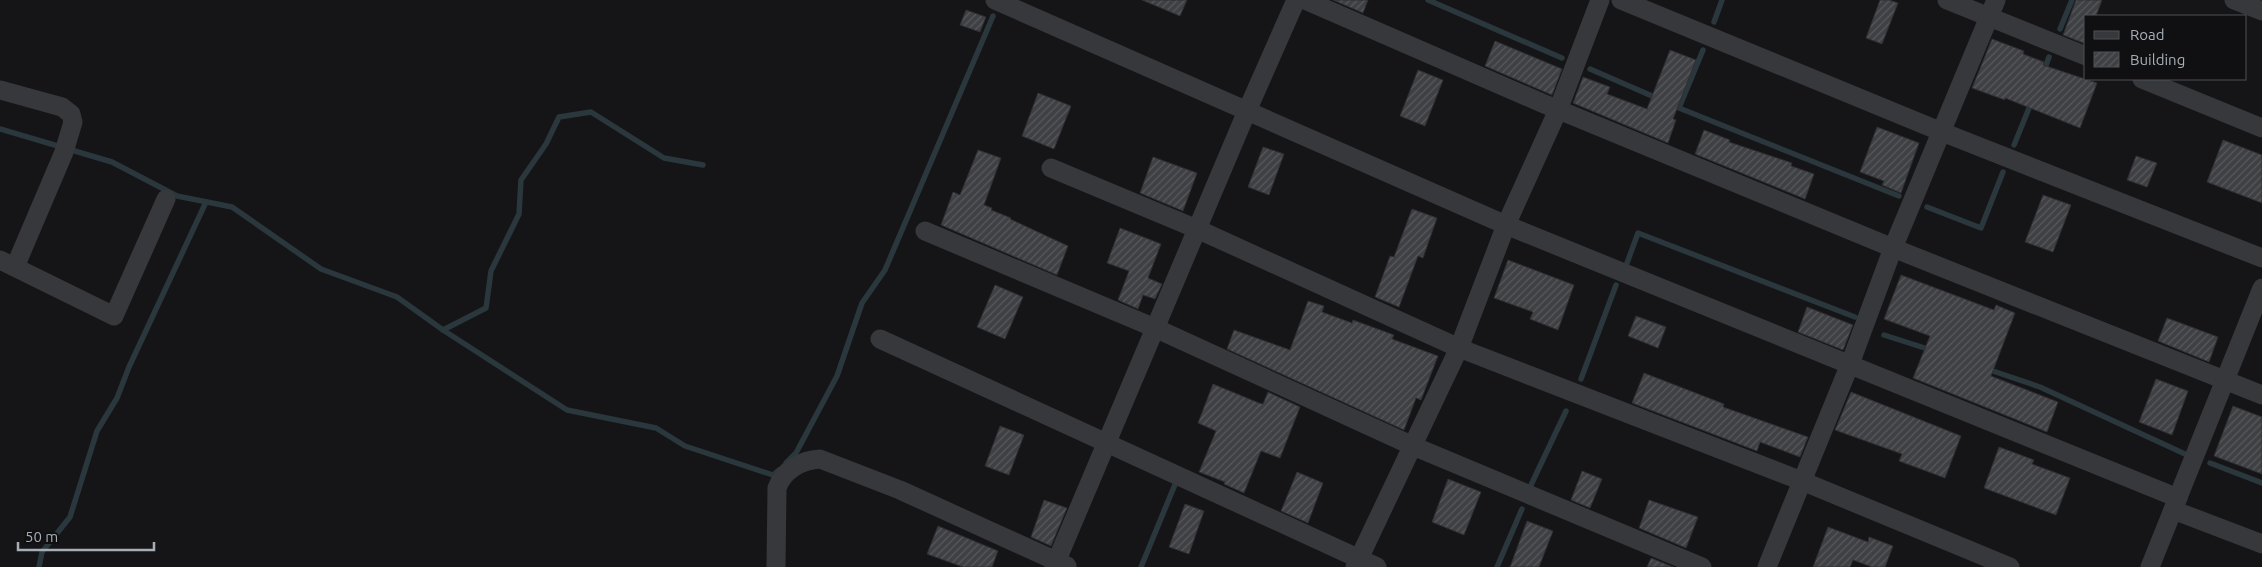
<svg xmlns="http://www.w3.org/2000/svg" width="2262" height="567" viewBox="0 0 2262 567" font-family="Ubuntu,sans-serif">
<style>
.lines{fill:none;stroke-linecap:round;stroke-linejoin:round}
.stream{stroke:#2a373c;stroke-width:5.5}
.building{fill:url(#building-hatch);stroke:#2f2f33}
.minor{stroke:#36383c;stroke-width:19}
</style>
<defs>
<pattern id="building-hatch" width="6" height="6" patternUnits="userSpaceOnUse" patternTransform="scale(1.25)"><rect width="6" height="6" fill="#3f4044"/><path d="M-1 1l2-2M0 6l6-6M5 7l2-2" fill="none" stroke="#58595d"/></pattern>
</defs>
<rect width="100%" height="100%" fill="#151517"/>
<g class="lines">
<g class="stream">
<polyline points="1428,0 1562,58"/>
<polyline points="1714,22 1722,0"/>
<polyline points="2060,29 2072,0"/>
<polyline points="1703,50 1679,108 1899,196"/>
<polyline points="1590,69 1659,99"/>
<polyline points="2044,71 2049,57"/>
<polyline points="0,129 112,162 177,196 232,207 321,269 397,297 443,330 567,410 656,428 685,446 773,475 779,470"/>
<polyline points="2014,145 2032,101"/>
<polyline points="1927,207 1981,228 2003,172"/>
<polyline points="1627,263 1638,233 1855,317"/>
<polyline points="443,330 486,308 491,271 519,214 521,180 546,144 559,117 591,112 664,158 703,165"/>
<polyline points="1884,335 1931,350"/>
<polyline points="1987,369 2040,387 2185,454"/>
<polyline points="1581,379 1616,285"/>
<polyline points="786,463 796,453 837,376 862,303 885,270 993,16"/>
<polyline points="2210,463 2262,483"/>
<polyline points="1531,485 1566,411"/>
<polyline points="39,567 42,552 70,517 97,431 117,398 129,367 206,202"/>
<polyline points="1141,567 1176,482"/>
<polyline points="1497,567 1522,509"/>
</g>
</g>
<g class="building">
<polygon points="1142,0 1187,0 1180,16"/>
<polygon points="1333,0 1368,0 1363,13"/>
<polygon points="1880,0 1889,0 1898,3 1882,44 1866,38"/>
<polygon points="2076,0 2102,0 2096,16 2086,16 2086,44 2063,35"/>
<polygon points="966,10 986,17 980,32 960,25"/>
<polygon points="1992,39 2024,51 2023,54 2044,62 2043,65 2097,83 2080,128 2005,98 2005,100 1972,88"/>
<polygon points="1495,41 1562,69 1552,95 1485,66"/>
<polygon points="1670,50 1696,60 1673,119 1676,120 1668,143 1573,103 1583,77 1610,87 1607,94 1647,109"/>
<polygon points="1418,70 1443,80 1425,126 1400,116"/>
<polygon points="1038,93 1071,106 1054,149 1022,136"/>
<polygon points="1877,127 1919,143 1901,193 1882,185 1884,181 1860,172"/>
<polygon points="1704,130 1730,140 1729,142 1792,163 1791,166 1814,174 1805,199 1695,154"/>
<polygon points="2223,140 2262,155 2262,203 2207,182"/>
<polygon points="1263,147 1284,154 1269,195 1248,187"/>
<polygon points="978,150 1001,158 984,205 992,208 991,210 1011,218 1010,219 1068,246 1057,275 941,225 953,192 960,195"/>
<polygon points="2136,156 2157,163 2147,187 2127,180"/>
<polygon points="1153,157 1197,173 1183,211 1140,193"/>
<polygon points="2043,195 2071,205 2053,252 2025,242"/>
<polygon points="1412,209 1437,218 1423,258 1418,256 1399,307 1375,297 1390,256 1394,257"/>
<polygon points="1120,228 1161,244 1148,278 1162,284 1155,299 1143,295 1138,309 1118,300 1129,271 1107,263"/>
<polygon points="1508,260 1574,285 1558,330 1530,319 1533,312 1494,298"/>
<polygon points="1901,275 1994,310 1996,305 2015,313 1991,376 2058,402 2047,432 1913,378 1930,336 1884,319"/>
<polygon points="995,285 1023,297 1005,339 977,327"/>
<polygon points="1308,301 1324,306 1322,312 1352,323 1353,320 1394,335 1392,339 1438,356 1421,400 1416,398 1404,430 1227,349 1234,330 1290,350"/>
<polygon points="1807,307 1853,325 1843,350 1798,332"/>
<polygon points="1636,316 1666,327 1658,348 1628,336"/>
<polygon points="2167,318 2218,337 2209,362 2158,341"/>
<polygon points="1644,373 1724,404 1723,407 1808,437 1800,457 1760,442 1757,451 1632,403"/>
<polygon points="2156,379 2188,391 2172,435 2139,422"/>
<polygon points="1213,384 1259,403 1263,404 1268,392 1300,407 1280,458 1261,451 1244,493 1224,484 1225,482 1199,472 1216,431 1198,423"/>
<polygon points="1851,392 1961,436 1945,478 1899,461 1902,454 1835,430"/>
<polygon points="2233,406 2262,417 2262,474 2214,456"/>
<polygon points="1000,426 1024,435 1009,475 985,466"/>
<polygon points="1999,447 2034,460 2032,464 2070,478 2056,515 1984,488"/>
<polygon points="1582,471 1602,479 1590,508 1571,500"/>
<polygon points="1297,472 1323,483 1308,523 1281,511"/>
<polygon points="1448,479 1481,492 1464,535 1432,522"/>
<polygon points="1044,500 1067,508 1051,546 1031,537"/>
<polygon points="1649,500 1698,517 1686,548 1639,528"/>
<polygon points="1185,504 1204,511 1189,554 1169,547"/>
<polygon points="1527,521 1553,531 1539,567 1510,567"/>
<polygon points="938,526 998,551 992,567 963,567 927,554"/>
<polygon points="1828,527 1868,542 1869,537 1893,546 1885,567 1872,567 1853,560 1850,567 1813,567"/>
<polygon points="1651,558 1673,567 1647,567"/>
</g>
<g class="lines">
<g class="minor">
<polyline points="995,0 1506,225 2178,498"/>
<polyline points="1305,0 1542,103 1893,248 2262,395"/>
<polyline points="1621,0 1942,132 2262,258"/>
<polyline points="1947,0 2086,56"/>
<polyline points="2234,0 2262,11"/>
<polyline points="2142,79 2262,128"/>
<polyline points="0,90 62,107 71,114 73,122 64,152 15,267"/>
<polyline points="1051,168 1197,229 1459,348 1802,481 2010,567"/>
<polyline points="925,231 1155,328 1413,446 1702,567"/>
<polyline points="0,260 114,316 166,199"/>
<polyline points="880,339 1377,567"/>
<polyline points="2173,510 2262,544"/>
<path d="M 776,567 L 777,488 C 783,470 802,460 820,459 L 900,490 L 1067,566"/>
<polyline points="1054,567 1247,111 1296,0"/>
<polyline points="1355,567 1459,348 1506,225 1558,110 1600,0"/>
<polyline points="1767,567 1850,364 1893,248 1996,0"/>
<polyline points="2150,567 2262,288"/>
</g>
</g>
<rect x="2084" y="15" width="162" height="65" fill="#101012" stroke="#4c5054"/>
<rect x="2094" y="31" width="25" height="8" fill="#36383c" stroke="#4c5054"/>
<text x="2130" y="40" font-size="15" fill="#a6afb8">Road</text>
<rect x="2094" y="52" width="25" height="15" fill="url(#building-hatch)" stroke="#4c5054"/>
<text x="2130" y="65" font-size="15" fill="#a6afb8">Building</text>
<path d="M18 542v8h136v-8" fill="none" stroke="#a6afb8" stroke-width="2.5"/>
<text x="25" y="542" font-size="15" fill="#a6afb8" stroke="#101012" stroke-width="4" paint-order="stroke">50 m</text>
</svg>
